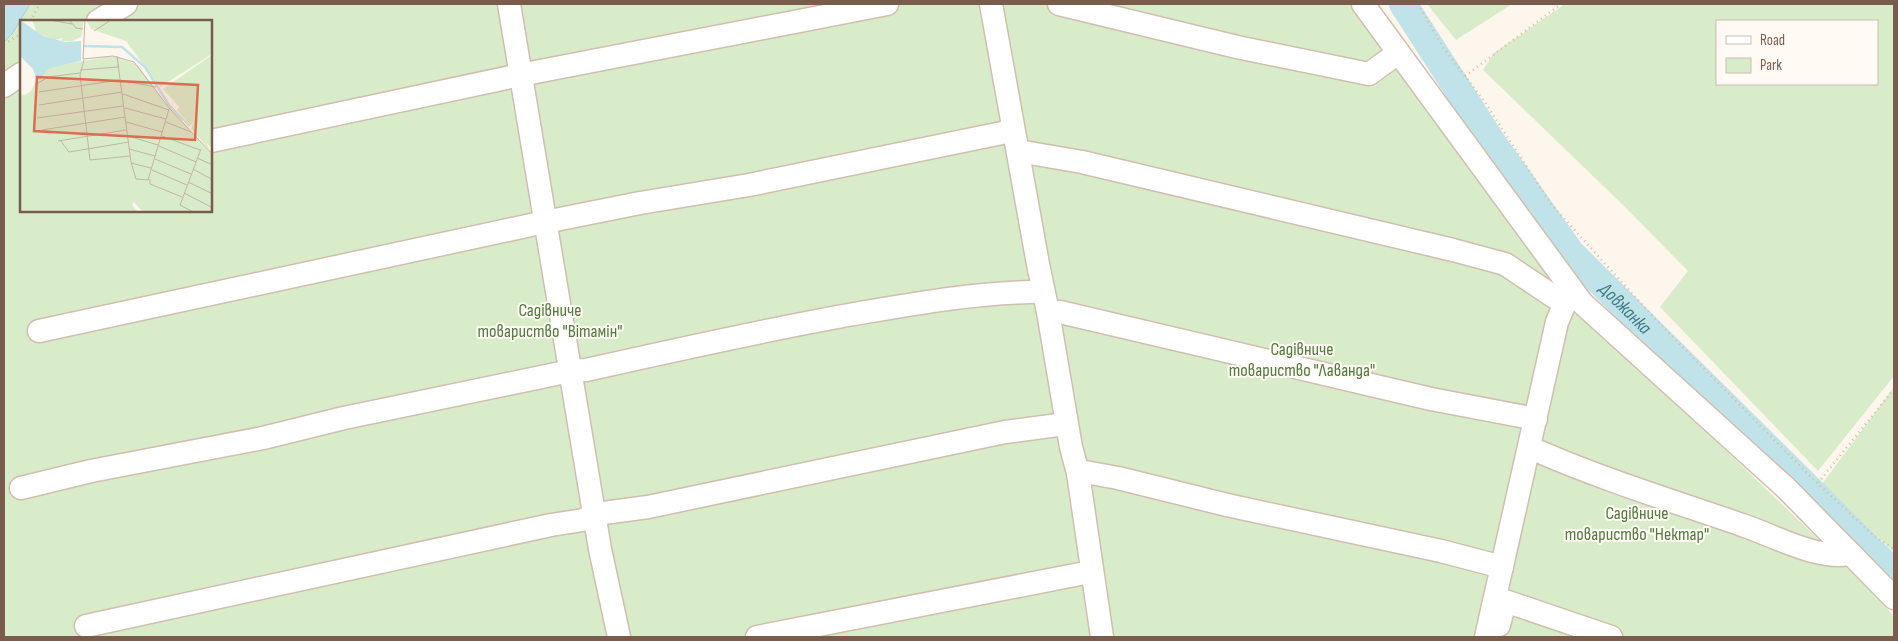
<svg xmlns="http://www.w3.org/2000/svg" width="1898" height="641" viewBox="0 0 1898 641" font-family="'Sofia Sans Condensed',sans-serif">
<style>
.green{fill:#d8ecc9;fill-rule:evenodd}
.water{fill:#bfe3e8;stroke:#a5d3da}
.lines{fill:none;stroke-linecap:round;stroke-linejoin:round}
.river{stroke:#bfe3e8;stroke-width:28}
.minor-casing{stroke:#d1beb0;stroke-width:25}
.path{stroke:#d9b8a5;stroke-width:2.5;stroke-dasharray:1 4;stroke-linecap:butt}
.minor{stroke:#fff;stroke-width:22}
.labels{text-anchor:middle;stroke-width:4;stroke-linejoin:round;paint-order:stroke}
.park-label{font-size:18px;fill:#537a41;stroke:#fffaf3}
.water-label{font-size:19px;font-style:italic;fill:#437c86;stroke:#fffaf3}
.inset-river{fill:none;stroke:#bfe3e8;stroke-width:2.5}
.inset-road{fill:none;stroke:#c5b3a7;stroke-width:1}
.view{fill:#dc6d51;fill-opacity:0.15;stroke:#dc6d51;stroke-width:2.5}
.inset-edge{fill:none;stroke:#7a5c4d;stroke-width:2.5}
</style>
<rect width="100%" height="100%" fill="#fdf6ec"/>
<g class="green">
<path d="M 24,4 L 1352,4 L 1504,216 L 1573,304 L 1815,536 L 1894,616 L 1894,637 L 4,637 L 4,23 ZM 21,21 L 211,21 L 211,211 L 21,211 Z"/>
<polygon points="1427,4 1512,4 1456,40"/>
<path d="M 1565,4 L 1894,4 L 1894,376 L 1818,471 L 1660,307 L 1688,271 L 1624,206 L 1483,70 L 1494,53 ZM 1717,21 L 1877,21 L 1877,84 L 1717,84 Z"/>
<path d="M 1667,341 L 1687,352 L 1700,369 L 1716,385 L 1718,396 C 1710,400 1697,402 1688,397 C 1675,389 1660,355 1667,341 Z"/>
<polygon points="1894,387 1894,552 1822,484"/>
<path d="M 1726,400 L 1747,415 L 1754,428 C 1783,437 1817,471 1811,503 L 1733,429 L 1732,423 L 1716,418 L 1714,414 L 1717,402 Z"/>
<polygon points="1841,518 1849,519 1887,547 1894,555 1894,594 1843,537 1839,524"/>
</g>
<polygon class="water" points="4,4 30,4 12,34 4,42"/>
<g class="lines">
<path class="river" id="s1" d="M 1403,4 L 1492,142 L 1571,253 L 1894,573"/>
<defs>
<g id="minor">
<polyline points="509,4 600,549 619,637"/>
<polyline points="991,4 1038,264 1048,312 1071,447 1078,473 1102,637"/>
<polyline points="1059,4 1237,47 1369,74 1398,53"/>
<polyline points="1363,4 1582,303 1786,488 1894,598"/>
<polyline points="98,21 126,4"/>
<polyline points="4,86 21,74"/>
<polyline points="211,141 520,75 887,4"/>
<polyline points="1018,151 1082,162 1453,250 1505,264 1565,304"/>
<polyline points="1048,312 1060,312 1431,399 1536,419"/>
<polyline points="39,331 545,222 640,203 749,185 1002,133"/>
<path d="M 1540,452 C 1607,481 1676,502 1745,526 C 1777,537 1817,560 1851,554"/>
<polyline points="1078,473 1085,472 1118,478 1227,505 1441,551 1502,567"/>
<path d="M 21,488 L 91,471 L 263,438 L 344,418 L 570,371 L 586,370 C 675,350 764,330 854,314 C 913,304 972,293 1032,292"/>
<polyline points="1499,625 1505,601 1611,637"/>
<polyline points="86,626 551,525 583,520 596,514 648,507 1005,432 1058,425"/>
<polyline points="757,637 1080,574"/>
<polyline points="1486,637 1557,322 1566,301 1574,293"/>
</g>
</defs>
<use href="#minor" class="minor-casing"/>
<g class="path">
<polyline points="1418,4 1443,47 1484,101 1551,204 1657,321 1813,479 1873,535 1894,549"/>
<polyline points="30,21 40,4"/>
<polyline points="4,44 21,34"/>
<polyline points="1465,76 1561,4"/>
<polyline points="1818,483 1894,389"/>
</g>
<use href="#minor" class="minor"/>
</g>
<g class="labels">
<g class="park-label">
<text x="550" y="316">Садівниче<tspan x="550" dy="21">товариство "Вітамін"</tspan></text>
<text x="1302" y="355">Садівниче<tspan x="1302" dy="21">товариство "Лаванда"</tspan></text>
<text x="1637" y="519">Садівниче<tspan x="1637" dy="21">товариство "Нектар"</tspan></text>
</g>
<g class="water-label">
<text dy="7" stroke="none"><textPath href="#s1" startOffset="378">Довжанка</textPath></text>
</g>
</g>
<g transform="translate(20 20)">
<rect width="192" height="192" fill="#fdf6ec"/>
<path d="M 12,0 L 64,0 L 61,17 L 52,21 L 41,21 L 43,18 L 35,20 L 17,13 ZM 66,0 L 192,0 L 192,34 L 140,67 L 106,21 L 71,9 ZM 192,35 L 192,128 L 186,123 L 192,133 L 171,109 L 174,101 L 169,107 L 157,94 L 166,101 L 157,90 L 159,87 L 143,69 ZM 86,37 L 96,37 L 118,45 L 144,82 L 192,135 L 192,192 L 123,192 L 114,182 L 112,185 L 118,192 L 0,192 L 0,74 L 5,75 L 11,71 L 17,59 L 30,47 Z" fill="#d8ecc9"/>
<path d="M 0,0 L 23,16 L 45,22 L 61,21 L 61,41 L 30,48 L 17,61 L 13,49 L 0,36 Z" fill="#bfe3e8"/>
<path class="inset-river" d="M 64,26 L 102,27 L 125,47 L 149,85 L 163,100"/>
<path class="inset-road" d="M 30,0 L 52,4M 49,0 L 56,8 L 63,9M 65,0 L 63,39 L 93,36 L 114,42 L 150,89 L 193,135M 74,11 L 91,0M 97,36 L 111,142 L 116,159 L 128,160 L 149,89M 64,40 L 60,55 L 70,140 L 110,136M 60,50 L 98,47 L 98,44M 15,65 L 28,57 L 60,53M 19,72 L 99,60 L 136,67M 103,74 L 149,90M 19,85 L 102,72M 105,88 L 146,99M 17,98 L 103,86M 106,102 L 142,112M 146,102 L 171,112M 22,110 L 105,97M 108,116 L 138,125M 142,116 L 180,130M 40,120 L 49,132 L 109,122M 38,121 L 106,110M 139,126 L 176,142M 109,129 L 135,136M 177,138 L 193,145M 135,139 L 171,154M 111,143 L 131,148M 173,149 L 193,160M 132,150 L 167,165M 130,159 L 130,164 L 162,177M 168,162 L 193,174M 164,173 L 193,188M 173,192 L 160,185 L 181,129"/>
<path class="view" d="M 17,57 L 178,65 L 175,120 L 14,111 Z"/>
<rect width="192" height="192" class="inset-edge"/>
</g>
<rect width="1898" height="641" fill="none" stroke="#7a5c4d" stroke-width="10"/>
<rect x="1716" y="20" width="162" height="65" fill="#fffaf3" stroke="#cabbb1"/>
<rect x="1726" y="36" width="25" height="8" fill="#ffffff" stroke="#cabbb1"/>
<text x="1760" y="45" font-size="15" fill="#7a5c4d">Road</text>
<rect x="1726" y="58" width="25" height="15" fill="#d8ecc9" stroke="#cabbb1"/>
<text x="1760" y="70" font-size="15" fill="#7a5c4d">Park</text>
</svg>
